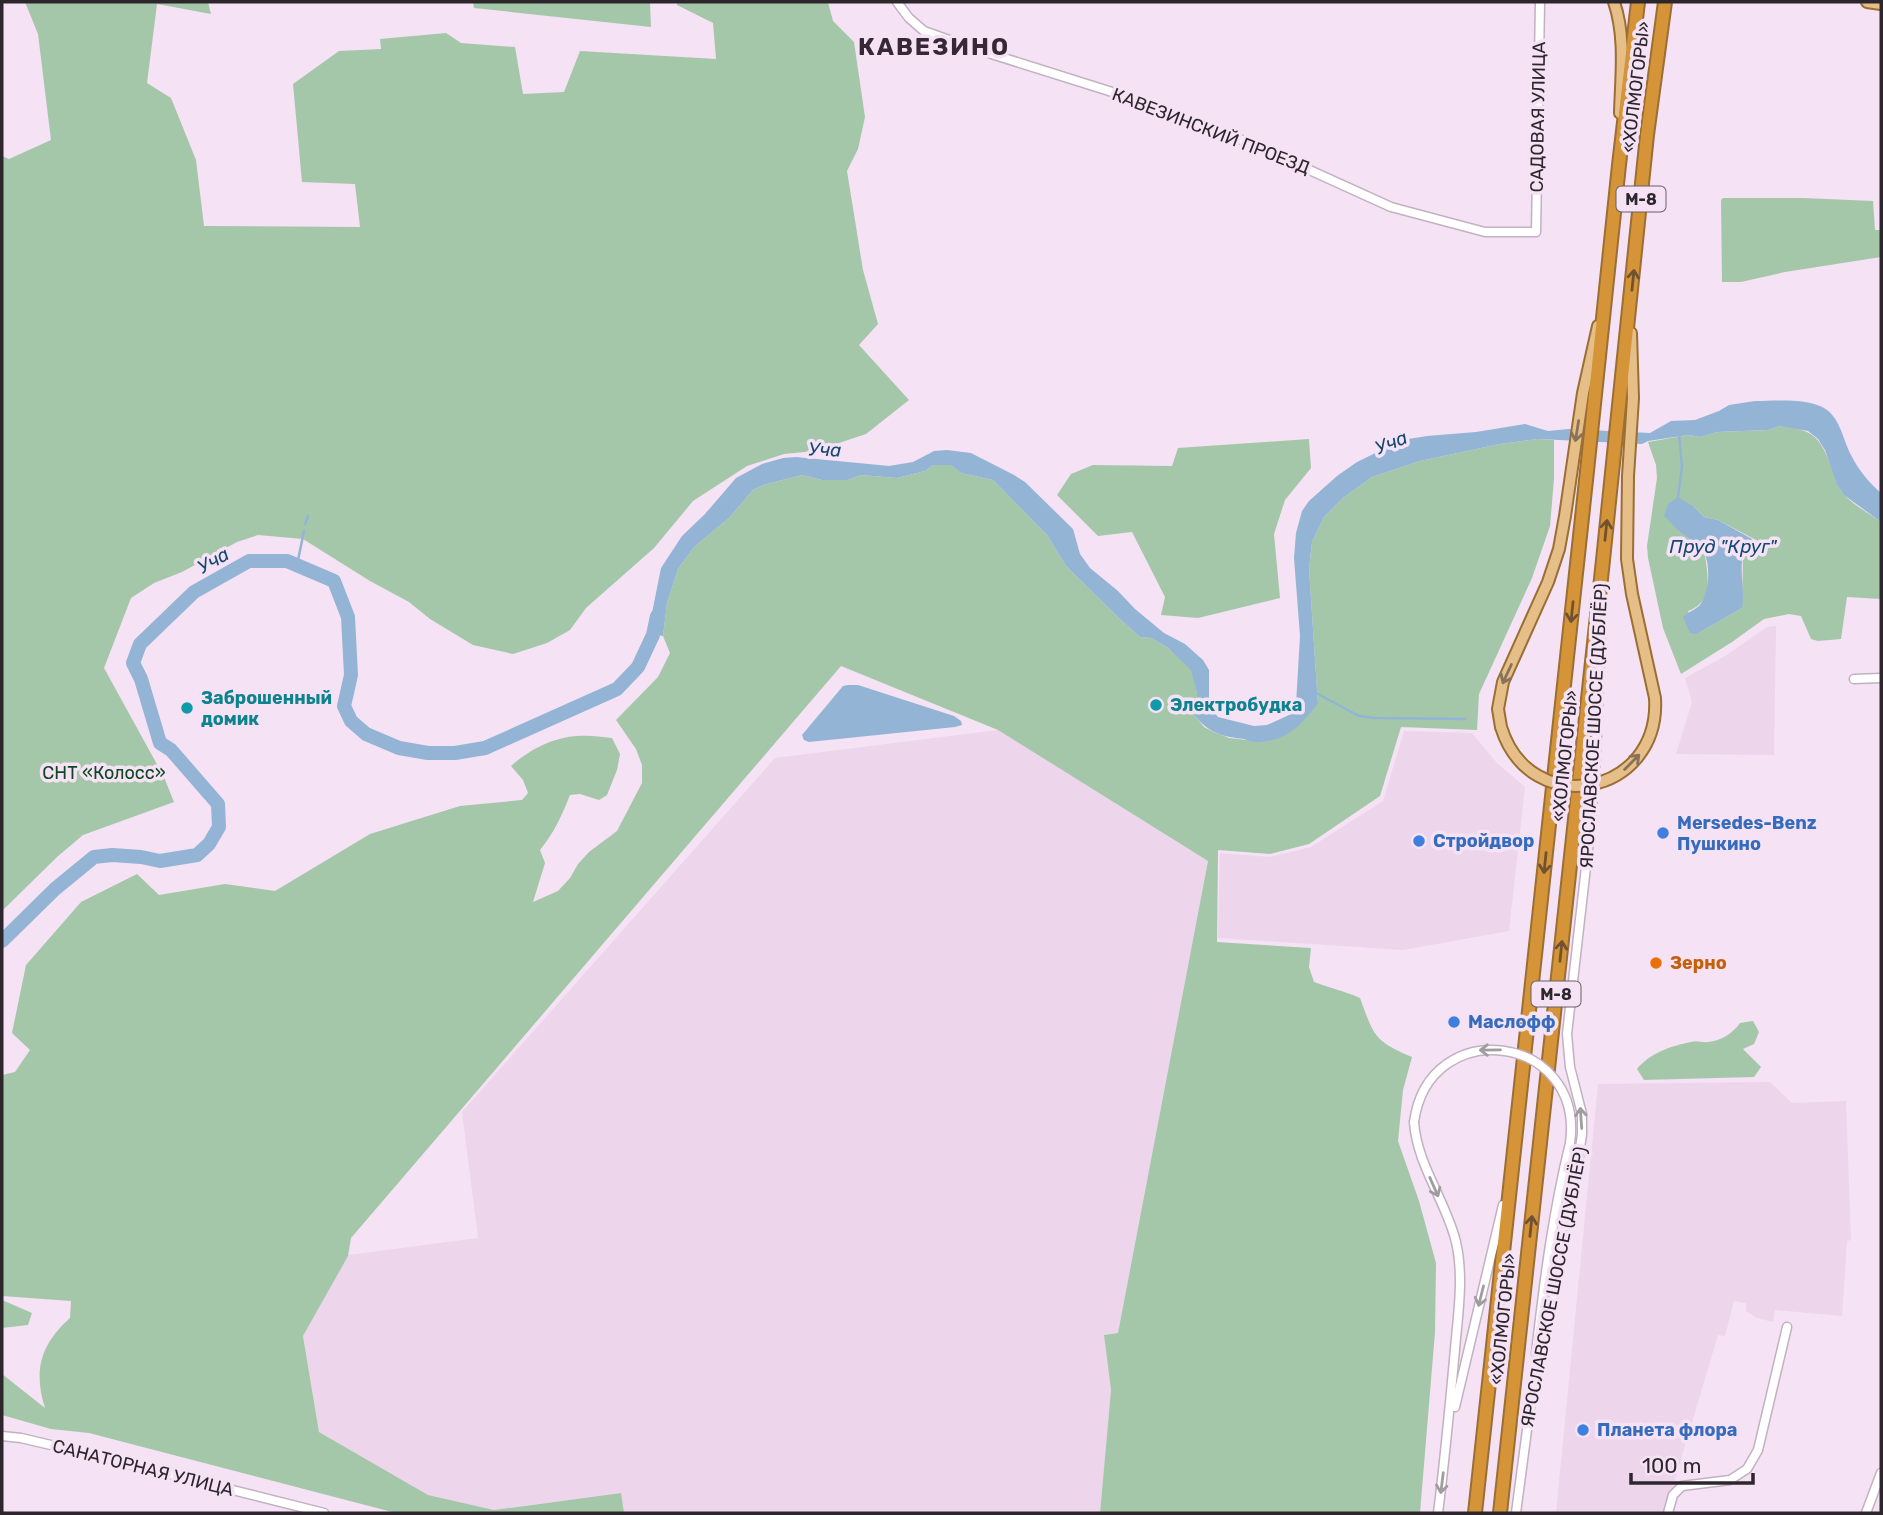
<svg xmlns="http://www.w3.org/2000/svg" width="1883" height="1515" viewBox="0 0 1883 1515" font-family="Rubik,sans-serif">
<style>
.built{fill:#edd5ec}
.green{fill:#a4c7a9;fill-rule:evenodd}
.water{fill:#93b4d4}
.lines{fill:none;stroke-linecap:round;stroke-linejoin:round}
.stream{stroke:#93b4d4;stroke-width:2.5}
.river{stroke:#93b4d4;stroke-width:14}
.minor-casing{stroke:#c2b1c1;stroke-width:11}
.major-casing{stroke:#9a6e34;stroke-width:14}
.highway-casing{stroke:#9a6e34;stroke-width:16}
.minor{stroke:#fff;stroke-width:8}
.major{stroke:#e6bf88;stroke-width:10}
.highway{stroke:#d59438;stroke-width:12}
.minor-bridge-casing{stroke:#c2b1c1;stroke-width:11;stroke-linecap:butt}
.major-bridge-casing{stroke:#9a6e34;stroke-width:14;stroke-linecap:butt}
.minor-bridge{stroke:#fff;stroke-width:8}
.major-bridge{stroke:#e6bf88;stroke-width:10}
.oneway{stroke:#705231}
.oneway2{stroke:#8a725a}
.oneway3{stroke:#a09da0}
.culture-dot{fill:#0f9aa8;stroke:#f5e2f4;stroke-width:2.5}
.shop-dot{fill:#3f7fe0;stroke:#f5e2f4;stroke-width:2.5}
.food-dot{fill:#e8710a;stroke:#f5e2f4;stroke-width:2.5}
.labels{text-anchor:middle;stroke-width:7;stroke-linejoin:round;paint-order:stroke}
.shield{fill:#f5e2f4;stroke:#695e69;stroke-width:2}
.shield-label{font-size:16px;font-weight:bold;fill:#2d262d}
.street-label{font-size:18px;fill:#2d262d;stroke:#f5e2f4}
.culture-label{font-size:18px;font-weight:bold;fill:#0d838f;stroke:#f5e2f4;text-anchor:start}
.park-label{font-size:18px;fill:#0f4720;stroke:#f5e2f4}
.shop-label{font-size:18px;font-weight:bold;fill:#366cbe;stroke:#f5e2f4;text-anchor:start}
.food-label{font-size:18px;font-weight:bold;fill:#c56008;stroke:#f5e2f4;text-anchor:start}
.water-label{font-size:19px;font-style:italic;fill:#154973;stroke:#f5e2f4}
.district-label{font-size:24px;font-weight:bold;letter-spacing:2px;fill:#362836;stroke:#f5e2f4}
</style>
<rect width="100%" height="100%" fill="#f5e2f4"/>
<g class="built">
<polygon points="1776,626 1774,755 1676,754 1692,702 1685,678 1727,655 1767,627"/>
<polygon points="998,730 1208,861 1118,1333 1104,1335 1111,1390 1100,1513 624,1513 620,1493 494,1510 428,1495 319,1432 303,1336 348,1255 478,1238 462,1112 775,758"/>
<polygon points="1404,731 1472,733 1497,763 1525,787 1509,931 1403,950 1218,938 1220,853 1270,857 1311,847 1383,801"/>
<polygon points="1770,1082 1792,1103 1846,1101 1851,1240 1847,1241 1842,1316 1775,1310 1773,1322 1757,1318 1746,1311 1746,1303 1734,1301 1725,1336 1718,1335 1665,1513 1556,1513 1598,1084"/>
</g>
<g class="green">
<polygon points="25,2 208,2 211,14 157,4 147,83 171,98 196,160 204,226 360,227 355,184 302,182 293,84 339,51 381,49 380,39 446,33 461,43 515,47 523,94 564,92 580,51 716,59 713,23 677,5 677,2 828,2 833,21 854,42 865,117 858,149 847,171 863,270 878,324 859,345 909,400 866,434 815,451 784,454 747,466 693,501 654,548 586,608 570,630 547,643 513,654 473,645 430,619 409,602 370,581 303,539 258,535 237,542 182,572 154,583 131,598 104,668 164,777 174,802 83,835 57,857 2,911 2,156 9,159 51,140 38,34"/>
<polygon points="473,2 650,2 651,27 474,8"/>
<polygon points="1723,198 1803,198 1873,201 1875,230 1881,230 1881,257 1785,272 1741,282 1722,282 1721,200"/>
<path d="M 1780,426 C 1817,430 1821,439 1833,472 C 1835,479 1837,486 1842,492 C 1851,504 1869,513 1881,522 L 1881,599 L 1847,597 L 1841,639 L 1818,641 L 1811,639 L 1801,616 L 1789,614 L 1764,619 L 1732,642 L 1681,674 L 1663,628 L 1648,558 L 1647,546 L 1657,478 L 1656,465 L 1648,442 L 1688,435 L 1701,437 L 1717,432 L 1768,430 ZM 1694,507 L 1704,517 L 1718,520 L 1758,541 L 1760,544 L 1747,546 L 1743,553 L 1742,608 L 1697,634 L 1688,611 C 1707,604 1709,589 1707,570 C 1706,565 1706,558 1704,553 C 1700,545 1686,537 1679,531 Z"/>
<polygon points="1309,439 1311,468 1285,500 1274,534 1280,598 1198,618 1161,615 1165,597 1132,532 1098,536 1057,495 1071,474 1093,465 1172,466 1178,448"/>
<path d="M 1538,439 L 1554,440 L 1554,479 L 1550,526 L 1532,578 L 1479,694 L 1477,730 L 1401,727 L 1380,796 L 1309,844 L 1270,854 L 1218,850 L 1217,942 L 1311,948 L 1309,967 L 1314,982 C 1329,988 1345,991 1360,998 C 1374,1036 1374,1041 1412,1057 L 1403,1090 L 1398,1141 L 1419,1201 L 1436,1263 L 1435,1332 L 1420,1513 L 1100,1513 L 1111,1390 L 1104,1335 L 1118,1333 L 1208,861 L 998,730 L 841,666 L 351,1238 L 348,1256 L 303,1336 L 319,1432 L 428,1495 L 494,1510 L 621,1493 L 624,1513 L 396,1513 L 89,1433 L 51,1429 L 2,1415 L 2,1374 L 45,1408 C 33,1370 41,1344 70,1318 L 71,1301 L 2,1296 L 2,1075 L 15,1072 L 30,1050 L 12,1033 L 26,965 L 81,902 L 137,874 L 159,895 L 225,884 L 275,891 L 370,834 L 460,806 L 522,800 L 528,793 L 523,780 L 511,766 C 529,750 553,737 578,736 C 589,735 601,737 612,738 L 620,754 L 617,770 L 607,795 L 599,800 L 580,794 L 570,795 C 562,815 554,833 540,850 L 545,863 L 533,902 L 558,891 L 570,878 L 578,864 L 589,852 L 617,831 L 642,783 L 642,765 L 636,749 L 616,720 L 658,677 L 670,653 L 663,636 L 667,603 L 678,569 L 694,547 L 729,518 L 753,490 L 763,485 L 802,475 L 822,480 L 848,480 L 861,475 L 897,478 L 925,471 L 933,465 L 951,465 L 961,473 L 993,480 L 1047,535 L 1066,566 L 1121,620 L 1140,637 L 1151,638 L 1167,647 L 1192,670 L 1197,693 L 1196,717 L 1204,727 L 1214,732 L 1229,738 L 1247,740 L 1255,742 L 1271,740 L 1318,704 L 1309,569 L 1312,542 L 1324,517 L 1343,498 L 1372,477 L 1420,461 L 1500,444 Z"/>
<path d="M 1753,1021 L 1759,1032 L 1754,1044 L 1743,1049 L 1761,1067 L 1754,1077 L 1644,1080 L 1637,1069 C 1650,1053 1671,1046 1691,1042 C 1697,1040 1702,1043 1708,1042 C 1721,1041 1733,1033 1740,1023 Z"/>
<polygon points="2,1300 32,1313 28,1325 2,1328"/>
</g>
<g class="water">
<path d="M 1755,401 C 1776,401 1800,398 1820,406 C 1840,414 1842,438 1851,455 C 1858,469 1869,483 1881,493 L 1881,522 L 1844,495 L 1837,485 L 1825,450 L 1818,439 L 1808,431 L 1780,426 L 1768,430 L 1717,432 L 1701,437 L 1688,435 L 1648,441 L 1642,444 L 1538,439 L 1500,444 L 1420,461 L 1372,477 L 1343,498 L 1324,517 L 1312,542 L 1309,569 L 1318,704 C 1308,715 1299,728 1286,735 C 1278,739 1264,743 1254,742 C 1251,742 1248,740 1244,739 C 1224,737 1209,733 1196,717 L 1197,693 L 1191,670 L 1167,647 L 1151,638 L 1140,637 L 1121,620 L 1066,566 L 1047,535 L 993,480 L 961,473 L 951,465 L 933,465 L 925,471 L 897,478 L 861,475 L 848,480 L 822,480 L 802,475 L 763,485 L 753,490 L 729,518 L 694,547 L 678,569 L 667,603 L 663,636 L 648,633 L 661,568 L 682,536 L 705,514 L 736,478 L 762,464 L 783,458 L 796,457 L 889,466 L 913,462 L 934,451 L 947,450 L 971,453 L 1014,475 L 1025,482 L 1073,529 L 1080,554 L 1090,568 L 1118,591 L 1135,609 L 1164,633 L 1185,644 L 1203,660 L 1209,670 L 1209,695 L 1210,707 L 1218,717 L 1254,726 L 1267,725 L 1289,715 L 1296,704 L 1300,636 L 1294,558 L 1296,533 L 1302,511 L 1309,501 L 1337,476 L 1357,462 L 1402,440 L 1427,436 L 1476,432 L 1525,424 L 1548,431 L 1568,429 L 1650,433 L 1671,421 L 1695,420 L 1719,411 L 1729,405 Z"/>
<path d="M 1678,497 L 1694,507 L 1704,517 L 1718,520 L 1761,544 L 1760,547 L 1747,546 C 1736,564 1746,588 1742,608 L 1697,634 L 1690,633 L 1683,617 C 1688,612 1695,610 1700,605 C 1709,592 1711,567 1704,552 C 1700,544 1686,538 1679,531 C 1674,526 1669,521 1664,516 L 1668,504 Z"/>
<polygon points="848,685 858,685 954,716 961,721 962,725 955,727 809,742 804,740 802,735 843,686"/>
</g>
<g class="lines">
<g class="stream">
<polyline points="1678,497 1682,467 1679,434"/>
<polyline points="305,524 308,516"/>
<polyline points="297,565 304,531"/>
<polyline points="1316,693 1359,716 1375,718 1465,719"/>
</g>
<polyline class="river" points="2,941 55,889 94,857 112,855 141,857 160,861 197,855 209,844 219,827 218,804 171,750 160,743 141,679 133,663 140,644 194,592 249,561 287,561 334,581 348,617 351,675 344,706 351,721 366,734 399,748 428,753 455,753 485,748 617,689 638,667 653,635 657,616"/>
<defs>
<g id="minor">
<polyline points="897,2 909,18 924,31 966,46 1109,91 1250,143 1391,207 1485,232 1536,232 1540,2"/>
<polyline points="1854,679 1881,678"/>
<path d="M 1414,1122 C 1417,1165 1446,1201 1456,1242 C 1464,1277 1458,1314 1455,1349 C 1450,1404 1445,1458 1438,1513"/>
<path d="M 1536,1353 C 1544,1282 1553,1212 1570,1143"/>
<polyline points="1455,1407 1503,1205"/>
<polyline points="2,1436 21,1438 85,1453 324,1513"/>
<polyline points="1516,1513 1534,1377 1549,1324 1555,1290 1558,1254 1564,1219 1578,1162 1582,1134 1582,1114 1570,1067 1567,1034 1591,823 1596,758 1601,633"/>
<polyline points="1668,1513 1673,1495 1682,1486 1730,1480 1747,1469 1758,1450 1787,1327"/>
<polyline points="1866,1513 1881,1473"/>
</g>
<g id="major">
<path d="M 1614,2 C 1626,37 1621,76 1620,113"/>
<polyline points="1867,2 1881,4"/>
<polyline points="1631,333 1633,398 1628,476 1627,559 1632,594 1655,698"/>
<polyline points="1501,727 1498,709 1503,682 1548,582 1559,549 1565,516 1583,393 1598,326"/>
</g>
<g id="highway">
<polyline points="1475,1513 1587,471 1619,165 1638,2"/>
<polyline points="1500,1513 1603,560 1647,135 1665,2"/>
</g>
</defs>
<use href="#minor" class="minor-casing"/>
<use href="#major" class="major-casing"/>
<use href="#highway" class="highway-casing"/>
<use href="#minor" class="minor"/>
<use href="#major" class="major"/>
<use href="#highway" class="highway"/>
<defs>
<path id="minor-bridge" d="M 1414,1122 C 1429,1013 1585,1034 1570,1143"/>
<path id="major-bridge" d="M 1501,727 C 1530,821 1661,796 1655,698"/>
</defs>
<use href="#minor-bridge" class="minor-bridge-casing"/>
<use href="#major-bridge" class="major-bridge-casing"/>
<use href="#minor-bridge" class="minor-bridge"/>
<use href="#major-bridge" class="major-bridge"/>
</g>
<defs><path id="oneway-shaft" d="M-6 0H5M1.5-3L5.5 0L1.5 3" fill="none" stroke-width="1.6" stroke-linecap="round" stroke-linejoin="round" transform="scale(1.75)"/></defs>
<g class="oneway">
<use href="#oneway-shaft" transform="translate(1633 280) rotate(-84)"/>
<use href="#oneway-shaft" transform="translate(1606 530) rotate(-84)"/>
<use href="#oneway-shaft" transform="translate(1572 612) rotate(96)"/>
<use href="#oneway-shaft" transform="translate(1545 863) rotate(96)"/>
<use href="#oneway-shaft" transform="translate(1561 951) rotate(-84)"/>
<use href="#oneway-shaft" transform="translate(1531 1226) rotate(-84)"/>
</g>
<g class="oneway2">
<use href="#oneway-shaft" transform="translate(1577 431) rotate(99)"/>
<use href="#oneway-shaft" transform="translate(1507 674) rotate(115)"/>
<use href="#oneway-shaft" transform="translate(1632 762) rotate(-45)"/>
</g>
<g class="oneway3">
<use href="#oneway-shaft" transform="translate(1490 1050) rotate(179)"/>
<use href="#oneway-shaft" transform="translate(1581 1118) rotate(-94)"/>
<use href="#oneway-shaft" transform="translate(1434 1187) rotate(66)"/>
<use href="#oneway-shaft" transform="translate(1481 1296) rotate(104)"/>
<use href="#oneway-shaft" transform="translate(1442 1483) rotate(97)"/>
</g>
<g class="culture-dot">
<circle cx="1156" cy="705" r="7"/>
<circle cx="187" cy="708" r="7"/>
</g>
<g class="shop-dot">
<circle cx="1663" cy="833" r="7"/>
<circle cx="1419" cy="841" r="7"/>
<circle cx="1454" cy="1022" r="7"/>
<circle cx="1583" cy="1430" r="7"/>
</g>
<circle class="food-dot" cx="1656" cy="963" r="7"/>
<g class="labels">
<g class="shield">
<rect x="1616.5" y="186.5" width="49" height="25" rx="5"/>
<rect x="1531.5" y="981.5" width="49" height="25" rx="5"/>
</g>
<g class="shield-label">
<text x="1641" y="205">М-8</text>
<text x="1556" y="1000">М-8</text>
</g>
<g class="street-label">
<text transform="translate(1636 87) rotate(-83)" y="6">«ХОЛМОГОРЫ»</text>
<text transform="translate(1538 117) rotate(-89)" y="6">САДОВАЯ УЛИЦА</text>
<text transform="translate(1211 131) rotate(21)" y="6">КАВЕЗИНСКИЙ ПРОЕЗД</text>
<text transform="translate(1594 726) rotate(-87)" y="6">ЯРОСЛАВСКОЕ ШОССЕ (ДУБЛЁР)</text>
<text transform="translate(1565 756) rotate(-84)" y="6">«ХОЛМОГОРЫ»</text>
<text transform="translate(1554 1287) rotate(-79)" y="6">ЯРОСЛАВСКОЕ ШОССЕ (ДУБЛЁР)</text>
<text transform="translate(1503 1319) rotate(-84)" y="6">«ХОЛМОГОРЫ»</text>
<text transform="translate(143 1468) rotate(14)" y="6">САНАТОРНАЯ УЛИЦА</text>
</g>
<g class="culture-label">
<text x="201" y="704">Заброшенный<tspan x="201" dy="21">домик</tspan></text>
<text x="1170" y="711">Электробудка</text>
</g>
<g class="park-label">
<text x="104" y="779">СНТ «Колосс»</text>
</g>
<g class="shop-label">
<text x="1677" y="829">Mersedes-Benz<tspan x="1677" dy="21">Пушкино</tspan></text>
<text x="1433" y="847">Стройдвор</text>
<text x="1468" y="1028">Маслофф</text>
<text x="1597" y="1436">Планета флора</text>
</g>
<g class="food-label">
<text x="1670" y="969">Зерно</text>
</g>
<g class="water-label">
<text transform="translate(1391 442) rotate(-22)" y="7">Уча</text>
<text transform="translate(825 449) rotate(2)" y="7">Уча</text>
<text x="1723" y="553">Пруд "Круг"</text>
<text transform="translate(213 560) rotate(-30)" y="7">Уча</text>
</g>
<g class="district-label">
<text x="934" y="55">КАВЕЗИНО</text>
</g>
</g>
<rect width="1883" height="1515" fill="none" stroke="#2d262d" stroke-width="7"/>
<path d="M1631 1473v10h122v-10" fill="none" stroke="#2d262d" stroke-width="3.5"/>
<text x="1642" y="1473" font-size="21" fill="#2d262d" stroke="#f5e2f4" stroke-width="5" paint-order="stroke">100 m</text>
</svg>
